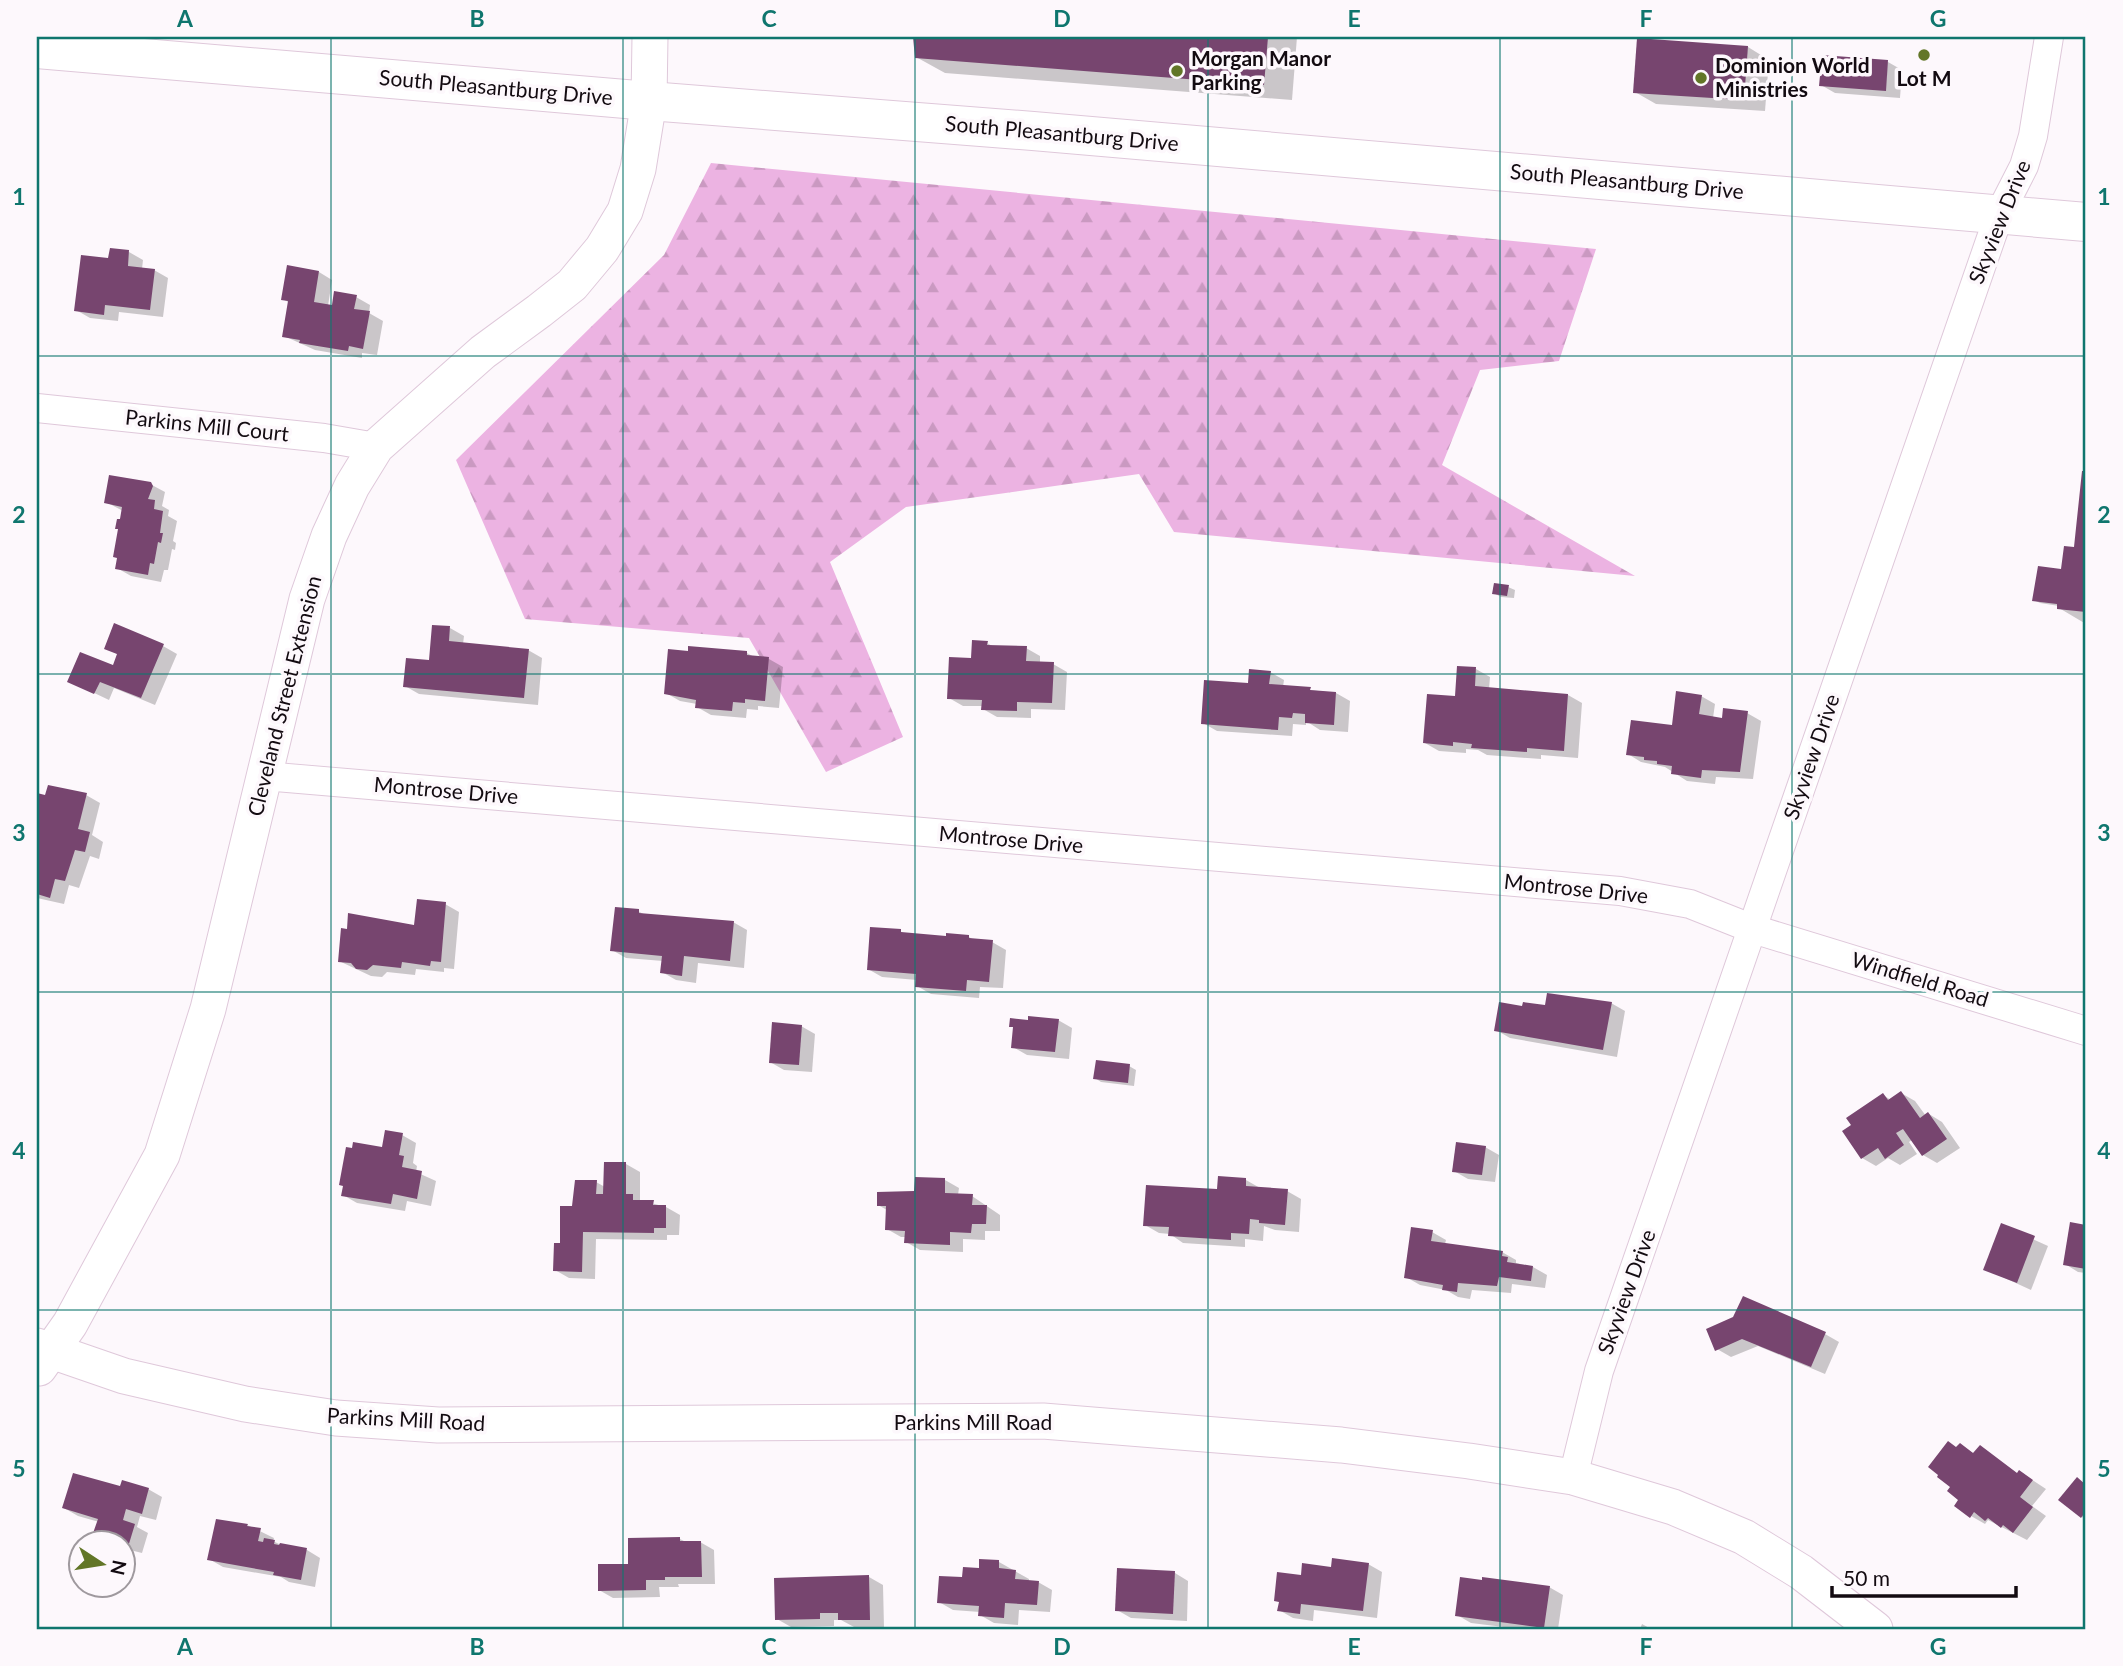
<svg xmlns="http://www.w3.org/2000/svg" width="2123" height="1666" viewBox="0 0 2123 1666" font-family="Lato,sans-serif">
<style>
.forest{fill:url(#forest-firs)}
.shadow{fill:#0003}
.building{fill:#77456f}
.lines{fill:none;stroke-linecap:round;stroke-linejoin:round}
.minor-casing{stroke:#dfc8da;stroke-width:30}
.tertiary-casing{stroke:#dfc8da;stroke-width:37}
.primary-casing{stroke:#dfc8da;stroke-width:40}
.minor{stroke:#fff;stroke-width:28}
.tertiary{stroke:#fff;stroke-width:35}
.primary{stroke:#fff;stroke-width:38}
.grid{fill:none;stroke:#0f766e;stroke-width:2;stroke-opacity:0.55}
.poi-dot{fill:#627627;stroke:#fdf8fc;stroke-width:2.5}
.labels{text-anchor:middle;stroke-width:7;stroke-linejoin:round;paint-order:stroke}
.poi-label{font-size:21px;font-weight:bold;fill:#130b11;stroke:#fdf8fc;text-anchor:start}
.street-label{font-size:21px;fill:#130b11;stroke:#fdf8fc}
.neatline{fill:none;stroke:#0f766e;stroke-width:2.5}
.grid-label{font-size:23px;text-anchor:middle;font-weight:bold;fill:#0f766e}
</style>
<defs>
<pattern id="forest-firs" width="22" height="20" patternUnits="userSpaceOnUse" patternTransform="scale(1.75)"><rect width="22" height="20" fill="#ecb3e2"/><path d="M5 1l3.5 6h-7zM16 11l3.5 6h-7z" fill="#ca99c1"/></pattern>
</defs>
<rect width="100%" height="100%" fill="#fdf8fc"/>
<polygon class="forest" points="711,163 1596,249 1559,361 1480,370 1442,465 1635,576 1174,532 1139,474 906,507 830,562 903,737 826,772 749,638 525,619 456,460 664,255"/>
<g class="shadow">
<polygon points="915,37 1297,37 1292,100 945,73 916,57"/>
<polygon points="1748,47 1769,60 1765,111 1656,104 1635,92"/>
<polygon points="1888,62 1902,70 1900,98 1835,93 1821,85"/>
<polygon points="129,252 143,260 142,269 154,270 168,278 163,317 119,312 118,321 90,318 76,310 110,260"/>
<polygon points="319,272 332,280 328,306 333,307 356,297 370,305 369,313 383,321 377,355 362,353 362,358 315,350 284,336 290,303 283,299"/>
<polygon points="2084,473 2086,473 2086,624 2059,608 2059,606 2040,603 2034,600 2060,571 2076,549"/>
<polygon points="150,484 165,492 162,506 169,510 168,516 177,521 173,541 176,543 175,550 172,549 168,570 164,570 161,582 131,576 117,568 123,511 106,502"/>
<polygon points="1508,587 1515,590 1514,598 1501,597 1494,593"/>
<polygon points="450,628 464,636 463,644 528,650 542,658 538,705 419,694 405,686 430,662"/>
<polygon points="987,643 994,647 1026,648 1040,656 1040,664 1053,664 1067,672 1065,710 1031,709 1031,718 997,717 983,709 983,706 963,706 949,698 973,660"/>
<polygon points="163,646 177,654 155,705 114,688 109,700 69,681 113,668 119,655 106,648"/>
<polygon points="747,653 754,657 769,659 783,667 779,708 758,706 758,710 747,709 746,718 711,715 697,707 697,704 680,701 666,693"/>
<polygon points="1476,669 1490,677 1489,689 1568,695 1582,703 1578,758 1541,755 1541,759 1487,755 1478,750 1466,749 1466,753 1439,751 1425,743"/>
<polygon points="1270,672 1284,680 1283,687 1336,693 1350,701 1348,732 1320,730 1306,721 1306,725 1293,724 1292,736 1217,731 1203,723 1249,685"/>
<polygon points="1701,696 1715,704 1713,718 1724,720 1747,713 1761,721 1753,779 1716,777 1715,784 1687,781 1665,767 1641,762 1628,754 1673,727"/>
<polygon points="37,795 47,797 86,795 100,803 92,835 103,842 99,859 90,856 79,888 69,885 64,904 37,898 37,842 40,829 37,828"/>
<polygon points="445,904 459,912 454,969 444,968 444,972 416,969 415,975 387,972 382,977 371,976 339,961 415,928"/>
<polygon points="638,911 645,915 733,922 747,930 744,968 698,963 696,983 676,980 662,972 663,961 626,958 612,950"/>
<polygon points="900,931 906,935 948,938 969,937 975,941 992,942 1006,950 1003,988 980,987 979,998 931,994 917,986 917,980 882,977 868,969"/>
<polygon points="1611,1003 1625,1011 1617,1057 1510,1038 1496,1030 1524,1008"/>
<polygon points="1058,1020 1072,1028 1069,1059 1027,1055 1013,1047"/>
<polygon points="801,1026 815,1034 812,1072 784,1070 770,1062"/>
<polygon points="1129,1066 1136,1070 1134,1086 1101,1082 1095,1078"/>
<polygon points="1901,1093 1915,1101 1926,1116 1929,1114 1942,1122 1960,1148 1937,1163 1923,1155 1913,1139 1909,1142 1917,1154 1900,1165 1888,1158 1876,1166 1862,1158 1883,1095 1891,1100"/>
<polygon points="402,1135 416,1143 413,1163 417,1166 416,1172 436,1181 431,1206 407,1201 405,1211 357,1203 343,1195 384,1149"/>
<polygon points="1485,1147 1499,1155 1495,1182 1468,1179 1454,1171"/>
<polygon points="606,1164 626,1164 640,1172 640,1200 666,1207 680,1215 679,1235 667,1235 667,1240 596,1239 595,1279 569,1278 555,1270 561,1245 573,1208 596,1182 605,1187"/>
<polygon points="945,1180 959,1188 958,1195 972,1196 1000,1215 1000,1231 985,1231 985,1240 963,1239 963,1252 920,1250 906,1242 906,1237 901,1237 887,1229 887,1210 878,1205 916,1193"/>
<polygon points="1246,1180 1260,1188 1287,1191 1301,1199 1299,1232 1275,1230 1264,1226 1263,1241 1245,1239 1245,1247 1183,1243 1170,1234 1159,1233 1145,1225"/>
<polygon points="2086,1223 2086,1273 2078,1272 2065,1264"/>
<polygon points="2002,1225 2048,1246 2031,1290 1985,1269"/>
<polygon points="1432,1232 1446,1240 1445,1244 1502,1252 1516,1260 1516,1263 1533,1267 1547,1275 1545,1288 1512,1284 1511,1293 1472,1290 1470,1299 1458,1297 1446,1290 1420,1285 1406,1277"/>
<polygon points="1735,1319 1825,1334 1839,1342 1825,1374 1758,1346 1731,1357 1717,1349"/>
<polygon points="1960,1446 1975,1454 1980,1447 2018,1474 2020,1472 2046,1489 2032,1506 2046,1516 2027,1540 1988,1520 1985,1524 1971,1516 1961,1499 1958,1448"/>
<polygon points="2077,1479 2086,1485 2086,1519 2082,1517"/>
<polygon points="121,1489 148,1489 162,1497 156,1520 140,1516 137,1527 148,1533 142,1553 122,1548 122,1544 108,1543 94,1535 99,1522 78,1516 64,1508"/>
<polygon points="247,1525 274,1538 273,1541 281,1545 307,1550 320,1558 315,1587 289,1582 281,1577 223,1567 209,1559"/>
<polygon points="680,1539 686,1542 700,1542 714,1550 715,1584 678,1584 679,1587 659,1587 660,1597 613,1598 599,1590 630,1565"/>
<polygon points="999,1562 1029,1579 1029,1582 1038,1582 1052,1590 1050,1612 1019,1610 1018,1625 994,1623 980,1615 980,1612 953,1610 939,1602 964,1579"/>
<polygon points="1368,1564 1382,1572 1377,1618 1314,1610 1313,1621 1293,1618 1279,1610 1302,1576 1333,1568"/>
<polygon points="1175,1573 1188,1581 1187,1621 1131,1618 1117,1610"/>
<polygon points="869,1577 883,1585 884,1627 854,1627 841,1620 834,1620 834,1626 791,1627 777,1619"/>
<polygon points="1549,1587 1563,1595 1558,1629 1520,1629 1471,1623 1457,1615"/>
<polygon points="1642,1624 1651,1629 1640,1629"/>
</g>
<g class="building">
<polygon points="913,37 1268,37 1264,85 915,58"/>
<polygon points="1637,38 1748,46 1744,100 1633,93"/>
<polygon points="1822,55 1888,60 1886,91 1819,86"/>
<polygon points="110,248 129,250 128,266 155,269 150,310 105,305 104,315 74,311 81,255 108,258"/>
<polygon points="287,265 319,271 314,302 332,305 334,291 357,295 354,309 370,311 363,349 349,346 348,351 299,343 300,340 282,337 288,301 281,300"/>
<polygon points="2082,471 2086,471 2086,612 2057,609 2057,604 2032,601 2038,566 2061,569 2064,546 2074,547"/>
<polygon points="109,475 151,482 153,486 148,499 155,500 154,509 163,511 160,533 163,533 161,543 158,542 154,564 150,563 148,575 115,569 117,558 113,557 118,529 115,529 117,519 120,519 122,507 104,503"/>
<polygon points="1494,583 1509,585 1507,596 1492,594"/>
<polygon points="114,623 164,644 141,698 100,682 94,694 67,682 80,652 113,665 117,654 104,649"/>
<polygon points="432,625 450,626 449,641 529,649 524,698 403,687 406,658 429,660"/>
<polygon points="972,640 988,641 987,645 1027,646 1026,661 1054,662 1052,703 1017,702 1017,711 981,710 982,700 947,699 949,657 971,658"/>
<polygon points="688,646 747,651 747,655 769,657 765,701 745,699 745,703 733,702 732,711 695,708 696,700 664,694 668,649 688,651"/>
<polygon points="1457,666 1476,667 1475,686 1568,694 1564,751 1527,748 1527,752 1471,748 1472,744 1453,742 1453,746 1423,743 1427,694 1455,696"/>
<polygon points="1249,669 1271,671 1269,684 1311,687 1310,690 1336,692 1334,725 1305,723 1305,714 1293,713 1292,718 1279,717 1278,730 1201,724 1204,680 1248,683"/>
<polygon points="1676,691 1702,695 1699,714 1722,718 1723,708 1748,711 1740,772 1702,770 1701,778 1671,774 1672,766 1657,764 1657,761 1644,760 1644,757 1626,755 1631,720 1672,725"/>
<polygon points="48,785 87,793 78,829 90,832 85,852 75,850 65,881 55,879 50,898 37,894 37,834 39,825 37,825 37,793 45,795"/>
<polygon points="417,899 446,902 441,962 431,961 430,966 402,962 401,968 373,965 367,970 356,969 351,963 338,962 341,928 347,929 348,913 414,925"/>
<polygon points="615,907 639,909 639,913 734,921 730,961 684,956 682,976 660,973 662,956 610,951"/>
<polygon points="870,927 901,929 901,932 946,936 946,933 969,935 969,938 993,940 989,982 967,980 966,991 915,987 916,974 867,970"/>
<polygon points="1547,993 1612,1002 1603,1050 1494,1031 1499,1002 1522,1006 1523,1002 1545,1005"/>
<polygon points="1028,1016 1059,1019 1055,1052 1011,1048 1013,1027 1009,1027 1010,1018 1028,1020"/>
<polygon points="772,1022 802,1025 799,1065 769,1063"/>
<polygon points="1096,1060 1130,1064 1128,1083 1093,1079"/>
<polygon points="1901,1091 1920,1118 1928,1112 1947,1139 1922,1156 1903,1129 1896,1133 1904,1145 1885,1159 1878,1148 1861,1159 1842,1131 1851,1125 1846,1118 1883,1093 1888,1100"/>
<polygon points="385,1130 403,1133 399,1155 404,1156 402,1167 422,1171 417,1199 393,1194 391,1204 341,1196 343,1186 339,1185 346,1147 352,1148 353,1142 382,1147"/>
<polygon points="1456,1142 1486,1146 1482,1175 1452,1172"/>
<polygon points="604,1162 626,1162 626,1194 633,1194 633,1200 654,1200 653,1205 666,1205 666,1228 654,1228 654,1233 583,1232 582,1272 553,1271 554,1243 560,1243 560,1206 572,1206 575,1180 597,1180 596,1194 603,1194"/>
<polygon points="1218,1176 1246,1178 1246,1186 1288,1189 1285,1225 1259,1223 1259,1220 1250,1219 1249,1234 1231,1233 1231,1240 1168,1236 1169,1227 1143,1226 1146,1185 1217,1189"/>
<polygon points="915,1177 945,1178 945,1193 973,1194 972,1205 987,1205 986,1224 972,1224 971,1233 950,1232 950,1245 904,1243 905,1231 885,1230 886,1206 877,1206 877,1192 914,1191"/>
<polygon points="2070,1222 2086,1225 2086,1269 2063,1265"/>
<polygon points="2001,1223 2035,1236 2017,1283 1983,1270"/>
<polygon points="1411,1227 1433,1230 1431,1241 1503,1251 1502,1256 1508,1257 1507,1262 1533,1266 1531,1281 1499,1277 1497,1286 1458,1283 1457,1292 1442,1290 1443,1285 1404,1278"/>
<polygon points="1743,1296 1826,1332 1811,1367 1742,1339 1715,1351 1706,1329 1733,1317"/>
<polygon points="1948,1441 1956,1447 1960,1443 1973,1453 1980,1445 2017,1473 2019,1470 2033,1480 2020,1497 2033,1507 2013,1533 2003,1525 2001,1528 1988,1518 1985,1521 1974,1512 1970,1518 1954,1506 1958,1500 1947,1491 1950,1487 1937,1477 1938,1475 1928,1467"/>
<polygon points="73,1473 120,1486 122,1480 149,1488 142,1514 126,1509 123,1520 135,1524 128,1547 92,1536 98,1519 62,1508"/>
<polygon points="2077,1477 2086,1485 2086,1511 2081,1518 2058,1500"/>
<polygon points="216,1519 248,1524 247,1526 261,1528 258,1541 263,1542 264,1538 275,1540 274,1544 279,1545 280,1543 307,1548 301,1580 273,1575 274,1572 207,1560"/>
<polygon points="680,1537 680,1541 701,1541 702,1577 665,1577 665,1580 646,1580 646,1590 598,1591 598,1564 628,1564 628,1538"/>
<polygon points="1332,1558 1369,1563 1363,1611 1301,1604 1300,1614 1277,1611 1279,1602 1274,1601 1277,1572 1301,1575 1302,1563 1331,1567"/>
<polygon points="979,1559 999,1560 999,1568 1016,1570 1015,1579 1039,1581 1037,1605 1005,1603 1004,1618 978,1616 979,1606 937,1603 939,1576 962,1577 963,1567 979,1568"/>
<polygon points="1117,1568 1175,1571 1173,1614 1115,1611"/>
<polygon points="869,1575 870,1620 838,1620 838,1613 820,1613 820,1619 775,1620 774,1578"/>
<polygon points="1460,1577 1482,1580 1482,1577 1550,1586 1544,1628 1455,1616"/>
</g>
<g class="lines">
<defs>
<g id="minor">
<polyline points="37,408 324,438 376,447"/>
<polyline points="264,776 1620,891 1690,904 1753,929 2086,1031"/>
<polyline points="1573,1477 1599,1371 1999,215 2024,166 2033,136 2049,37"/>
</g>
<g id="tertiary">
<polyline points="37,1346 124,1376 245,1404 336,1418 438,1425 1043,1421 1341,1445 1469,1461 1573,1477 1673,1507 1744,1537 1801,1572 1875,1629"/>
<polyline points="39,1368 70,1324 162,1155 208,1009 307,599 329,536 352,486 376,447 483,352 539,311 572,285 602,249 625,211 638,169 649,101 650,37"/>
</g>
<polyline id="primary" points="37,49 649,101 1033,131 2086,222"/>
</defs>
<use href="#minor" class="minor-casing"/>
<use href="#tertiary" class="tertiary-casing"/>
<use href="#primary" class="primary-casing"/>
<use href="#minor" class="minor"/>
<use href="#tertiary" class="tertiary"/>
<use href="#primary" class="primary"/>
</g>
<path class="grid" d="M 331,37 L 331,1629M 623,37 L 623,1629M 915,37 L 915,1629M 1208,37 L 1208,1629M 1500,37 L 1500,1629M 1792,37 L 1792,1629M 37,356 L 2086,356M 37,674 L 2086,674M 37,992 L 2086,992M 37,1310 L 2086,1310"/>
<g class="poi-dot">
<circle cx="1924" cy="55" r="7"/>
<circle cx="1177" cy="71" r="7"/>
<circle cx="1701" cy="78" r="7"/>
</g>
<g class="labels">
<g class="poi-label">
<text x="1191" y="66">Morgan Manor<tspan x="1191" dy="24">Parking</tspan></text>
<text x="1715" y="73">Dominion World<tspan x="1715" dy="24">Ministries</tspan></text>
<text x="1924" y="86" text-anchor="middle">Lot M</text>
</g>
<g class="street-label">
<text transform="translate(496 88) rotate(5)" y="7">South Pleasantburg Drive</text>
<text transform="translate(1062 134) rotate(5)" y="7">South Pleasantburg Drive</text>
<text transform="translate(1627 182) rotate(5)" y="7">South Pleasantburg Drive</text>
<text transform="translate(2000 222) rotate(-68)" y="7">Skyview Drive</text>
<text transform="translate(207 426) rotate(6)" y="7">Parkins Mill Court</text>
<text transform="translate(285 696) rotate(-76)" y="7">Cleveland Street Extension</text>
<text transform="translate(1812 757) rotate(-71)" y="7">Skyview Drive</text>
<text transform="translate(446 791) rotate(5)" y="7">Montrose Drive</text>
<text transform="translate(1011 840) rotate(5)" y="7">Montrose Drive</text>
<text transform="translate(1576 889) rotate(6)" y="7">Montrose Drive</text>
<text transform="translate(1920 980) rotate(17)" y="7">Windfield Road</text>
<text transform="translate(1627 1292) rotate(-70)" y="7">Skyview Drive</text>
<text transform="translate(406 1420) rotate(3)" y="7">Parkins Mill Road</text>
<text x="973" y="1430">Parkins Mill Road</text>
</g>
</g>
<rect width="2123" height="1666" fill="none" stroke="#fdf8fc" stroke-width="77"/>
<g transform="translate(102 1564) rotate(102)"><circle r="33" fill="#fdf8fc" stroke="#9f999e" stroke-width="2"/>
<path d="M0-5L12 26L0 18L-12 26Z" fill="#627627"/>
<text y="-10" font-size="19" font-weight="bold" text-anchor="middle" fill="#130b11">N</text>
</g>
<path d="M1832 1586v10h184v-10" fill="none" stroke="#130b11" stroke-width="3.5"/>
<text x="1843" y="1586" font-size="21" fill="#130b11" stroke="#fdf8fc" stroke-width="5" paint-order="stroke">50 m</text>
<rect x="38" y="38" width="2046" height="1590" class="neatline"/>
<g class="grid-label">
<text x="185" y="27">A</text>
<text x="477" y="27">B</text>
<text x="769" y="27">C</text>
<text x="1062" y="27">D</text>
<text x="1354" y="27">E</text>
<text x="1646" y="27">F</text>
<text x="1938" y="27">G</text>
<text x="19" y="205">1</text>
<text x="2104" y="205">1</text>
<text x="19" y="523">2</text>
<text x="2104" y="523">2</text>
<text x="19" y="841">3</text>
<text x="2104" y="841">3</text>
<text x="19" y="1159">4</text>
<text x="2104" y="1159">4</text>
<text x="19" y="1477">5</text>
<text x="2104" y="1477">5</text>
<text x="185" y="1655">A</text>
<text x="477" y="1655">B</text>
<text x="769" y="1655">C</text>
<text x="1062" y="1655">D</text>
<text x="1354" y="1655">E</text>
<text x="1646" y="1655">F</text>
<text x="1938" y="1655">G</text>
</g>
</svg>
